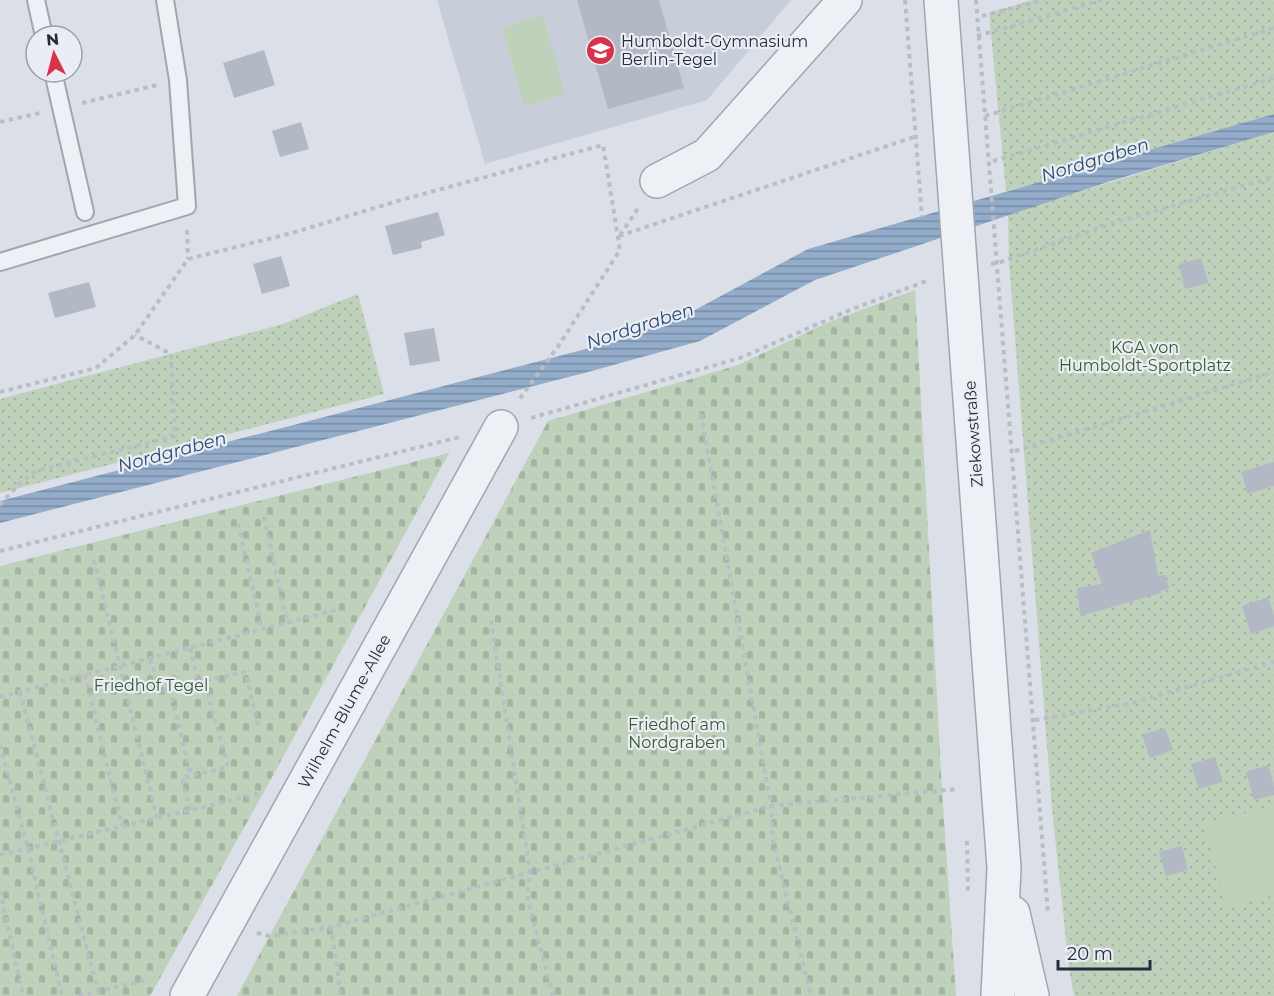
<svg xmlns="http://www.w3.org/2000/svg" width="1274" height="996" viewBox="0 0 1274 996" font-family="Montserrat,sans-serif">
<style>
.built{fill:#c8ced9}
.green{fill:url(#green-dots)}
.cemetery{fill:url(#cemetery-stones)}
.pitch{fill:#c0d1bb}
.water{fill:url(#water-rules)}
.building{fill:#b2b8c4}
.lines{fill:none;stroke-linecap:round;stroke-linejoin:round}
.service-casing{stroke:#a0a6b1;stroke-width:20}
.minor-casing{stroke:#a0a6b1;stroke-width:36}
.tertiary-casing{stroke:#a0a6b1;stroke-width:36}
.path{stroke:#b9bdc5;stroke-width:4;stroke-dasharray:4.5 4.5;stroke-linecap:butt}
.service{stroke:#edf0f5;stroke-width:16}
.minor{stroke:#edf0f5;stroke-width:33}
.tertiary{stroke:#edf0f5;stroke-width:33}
.labels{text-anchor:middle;stroke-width:4.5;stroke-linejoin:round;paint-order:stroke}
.poi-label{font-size:16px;fill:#242d3d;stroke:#eaeef4;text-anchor:start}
.park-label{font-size:16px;fill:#375a30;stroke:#eaeef4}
.street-label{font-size:16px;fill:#242d3d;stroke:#eaeef4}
.water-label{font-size:18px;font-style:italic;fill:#2c4b74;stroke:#eaeef4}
</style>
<defs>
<pattern id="green-dots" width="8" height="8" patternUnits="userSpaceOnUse" patternTransform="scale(1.5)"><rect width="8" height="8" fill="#c0d1bb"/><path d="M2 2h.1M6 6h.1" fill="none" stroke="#a5b4a2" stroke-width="1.8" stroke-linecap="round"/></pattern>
<pattern id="cemetery-stones" width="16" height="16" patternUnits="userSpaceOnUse" patternTransform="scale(1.5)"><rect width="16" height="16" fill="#c0d1bb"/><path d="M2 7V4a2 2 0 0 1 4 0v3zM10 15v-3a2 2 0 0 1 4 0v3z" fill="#a5b4a2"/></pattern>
<pattern id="water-rules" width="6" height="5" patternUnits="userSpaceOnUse" patternTransform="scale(1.5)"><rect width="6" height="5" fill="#92acca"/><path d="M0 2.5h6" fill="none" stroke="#778ca5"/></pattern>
</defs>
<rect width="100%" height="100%" fill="#dbdfe7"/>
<polygon class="built" points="437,0 791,0 707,100 485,164"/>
<g class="green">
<polygon points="1033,0 1274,0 1274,114 1103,165 1006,191 989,13"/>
<polygon points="1274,132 1274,996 1074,996 1069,968 1052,809 1009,261 1008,214"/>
<polygon points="358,294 384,394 0,493 0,399 283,324"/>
</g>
<g class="cemetery">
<polygon points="915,290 942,791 956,996 237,996 548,421 738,365 829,322"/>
<polygon points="449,453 264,792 150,996 0,996 0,566"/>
</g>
<g class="pitch">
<polygon points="543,15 565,94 524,106 502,27"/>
<polygon points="1274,805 1274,895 1227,908 1204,825"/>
</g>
<polygon class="water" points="1274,114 1274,132 1111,181 815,280 700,341 588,372 0,523 0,501 617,341 682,317 808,249"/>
<g class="building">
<polygon points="577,0 659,0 684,88 608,109"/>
<polygon points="264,50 275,85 234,98 223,63"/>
<polygon points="301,122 309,149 280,157 272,131"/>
<polygon points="438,212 445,235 421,242 422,248 393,255 385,226"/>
<polygon points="281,256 290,286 262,294 253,264"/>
<polygon points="1201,258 1208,283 1185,289 1179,264"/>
<polygon points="89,282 96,307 55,318 48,293"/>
<polygon points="434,328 440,361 410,366 404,333"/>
<polygon points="1274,462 1274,486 1248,494 1241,472"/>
<polygon points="1150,530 1158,576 1166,575 1169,588 1161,591 1161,593 1080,616 1077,588 1102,584 1091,553"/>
<polygon points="1268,597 1274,616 1274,626 1251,634 1242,606"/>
<polygon points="1165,728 1173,750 1150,758 1142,735"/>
<polygon points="1215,757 1223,782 1199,789 1191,764"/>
<polygon points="1268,765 1274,786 1274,795 1254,800 1246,772"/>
<polygon points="1182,846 1188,870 1166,876 1159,852"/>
</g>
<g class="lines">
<defs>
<g id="service">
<polyline points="36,0 44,36"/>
<polyline points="53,72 85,212"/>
<polyline points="0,262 187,206 178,80 165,0"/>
</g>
<g id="minor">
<polyline points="657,181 707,155 845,0"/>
<polyline points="187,996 501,427"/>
</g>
<g id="tertiary">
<polyline points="941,0 1004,868 998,996"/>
<polyline points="1013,913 1032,996"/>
</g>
</defs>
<use href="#service" class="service-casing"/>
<use href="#minor" class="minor-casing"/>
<use href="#tertiary" class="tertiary-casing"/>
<g class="path">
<polyline points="905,0 922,217"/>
<polyline points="976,0 1048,913"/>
<polyline points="982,16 1043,0"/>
<polyline points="977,36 1102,0"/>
<polyline points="82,103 157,85"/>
<polyline points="985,116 1274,28"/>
<polyline points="0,122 40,113"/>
<polyline points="993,161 1274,78"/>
<polyline points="187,230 188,259"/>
<polyline points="620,235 639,207"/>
<polyline points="619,236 917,136"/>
<polyline points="991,264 1004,261 1109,224 1274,177"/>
<polyline points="0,392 96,368 135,335 188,259 292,233 401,200 603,145 620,250 559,345 518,401"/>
<polyline points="701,414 771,806 773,841 811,996"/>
<polyline points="531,418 740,358 850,310 929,280"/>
<polyline points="1015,451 1274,372"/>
<polyline points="0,505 20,483 36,471 175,436 171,354 135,335"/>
<polyline points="264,517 287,623"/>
<polyline points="238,524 262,629"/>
<polyline points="0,551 460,437"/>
<polyline points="94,560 157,818"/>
<polyline points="491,620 530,872 527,896 553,996"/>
<polyline points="190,648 198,682"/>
<polyline points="150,659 160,691 245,672 259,729"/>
<polyline points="85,675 122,826"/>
<polyline points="170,689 191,776"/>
<polyline points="20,692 98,991"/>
<polyline points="0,697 336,610"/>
<polyline points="1035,720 1128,704 1274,662"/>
<polyline points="0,745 28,849 62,996"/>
<polyline points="190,810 182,778 228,767 204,681"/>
<polyline points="967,841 968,893"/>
<polyline points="0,855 262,793"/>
<polyline points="0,891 23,996"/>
<polyline points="331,927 341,996"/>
<polyline points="257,933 269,936 331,927 771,806 958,789"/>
<polyline points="79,996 145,980"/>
</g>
<use href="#service" class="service"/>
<use href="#minor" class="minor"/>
<use href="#tertiary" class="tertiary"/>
</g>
<defs>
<symbol id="school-disc" viewBox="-11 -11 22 22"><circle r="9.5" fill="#d7344a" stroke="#eaeef4"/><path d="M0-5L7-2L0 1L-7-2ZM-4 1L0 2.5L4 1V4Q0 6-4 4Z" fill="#fff"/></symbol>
</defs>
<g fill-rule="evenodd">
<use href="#school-disc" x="584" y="34" width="33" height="33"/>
</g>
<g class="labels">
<g class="poi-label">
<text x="621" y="47">Humboldt-Gymnasium<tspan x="621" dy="18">Berlin-Tegel</tspan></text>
</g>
<g class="park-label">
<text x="1145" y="353">KGA von<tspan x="1145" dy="18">Humboldt-Sportplatz</tspan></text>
<text x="151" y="691">Friedhof Tegel</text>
<text x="677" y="730">Friedhof am<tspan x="677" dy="18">Nordgraben</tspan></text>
</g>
<g class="street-label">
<text transform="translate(973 434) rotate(-94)" y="6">Ziekowstraße</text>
<text transform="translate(344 711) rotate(-61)" y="6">Wilhelm-Blume-Allee</text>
</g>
<g class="water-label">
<text transform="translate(1095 160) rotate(-17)" y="6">Nordgraben</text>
<text transform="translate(640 326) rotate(-18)" y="6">Nordgraben</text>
<text transform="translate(172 452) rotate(-15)" y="6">Nordgraben</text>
</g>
</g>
<g transform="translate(54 54) rotate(354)"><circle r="28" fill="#eaeef4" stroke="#9ba1ab" stroke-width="1.5"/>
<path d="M0-4.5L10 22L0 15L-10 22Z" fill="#d7344a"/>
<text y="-9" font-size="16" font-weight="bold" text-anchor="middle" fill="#242d3d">N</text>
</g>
<path d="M1058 960v9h92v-9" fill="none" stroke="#242d3d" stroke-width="3"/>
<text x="1067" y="960" font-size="18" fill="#242d3d" stroke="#eaeef4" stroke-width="4.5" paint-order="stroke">20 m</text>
</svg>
